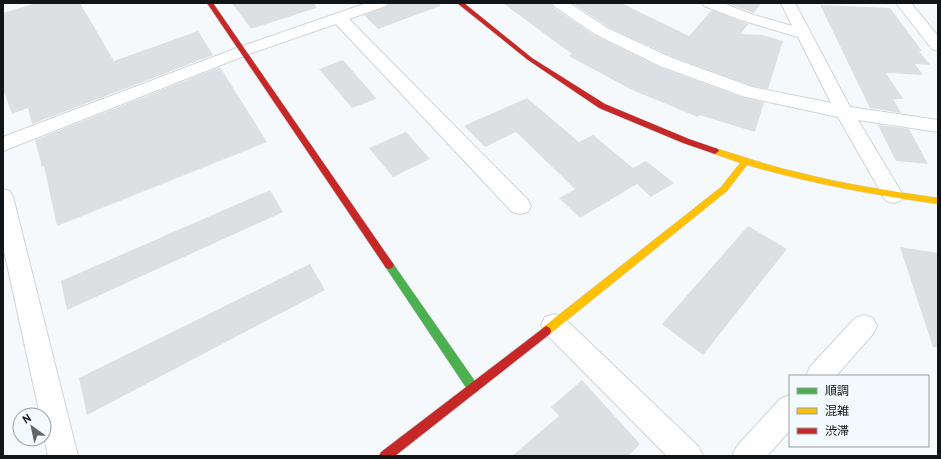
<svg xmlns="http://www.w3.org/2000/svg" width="941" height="459" viewBox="0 0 941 459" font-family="Overpass,'Noto Sans JP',sans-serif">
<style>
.building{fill:#dde0e3}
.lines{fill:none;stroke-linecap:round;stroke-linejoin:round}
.street-casing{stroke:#d1d5d8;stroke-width:2}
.fast-casing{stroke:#d1d5d8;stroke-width:1}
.slow-casing{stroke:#d1d5d8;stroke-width:1}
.jam-casing{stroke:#d1d5d8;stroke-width:1}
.street{fill:#fefefe;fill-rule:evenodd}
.fast{fill:#4caf50;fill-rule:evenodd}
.slow{fill:#ffc107;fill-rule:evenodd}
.jam{fill:#c62828;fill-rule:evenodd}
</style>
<rect width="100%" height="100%" fill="#f5f9fb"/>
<g class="building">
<polygon points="36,3 80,3 114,61 198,31 213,55 32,124 28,108 12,114 3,89 3,13"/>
<polygon points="232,3 315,3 316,8 251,29"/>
<polygon points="389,3 440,3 440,6 378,29 364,15 386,7"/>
<polygon points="503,3 551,3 553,7 594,35 659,67 741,97 764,102 755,132 699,115 698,117 632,90 569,56 572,54"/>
<polygon points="572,3 621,3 689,36 712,10 748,24 741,34 762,35 783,41 768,89 752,86 673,57 608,27"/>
<polygon points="727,3 761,3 754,13"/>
<polygon points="820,5 890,8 922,51 919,51 930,65 915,64 923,75 886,73 903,99 893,99 901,113 870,108"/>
<polygon points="343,60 376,98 376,99 352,108 319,69"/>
<polygon points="220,67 267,142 57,226 44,166 42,167 35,140"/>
<polygon points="527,98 579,142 593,135 633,168 646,161 674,183 651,197 637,184 580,218 559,198 575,189 516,132 485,147 464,126"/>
<polygon points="878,125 909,129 928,164 896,161"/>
<polygon points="406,132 430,159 393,177 369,148"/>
<polygon points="270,190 283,212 67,310 61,281"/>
<polygon points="748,226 787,249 703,355 662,324"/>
<polygon points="900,247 938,253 938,347 933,347"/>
<polygon points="310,264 325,290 87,415 79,378"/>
<polygon points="582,380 640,444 628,456 512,456 559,416 551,407"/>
</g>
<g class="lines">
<defs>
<g id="street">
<polygon points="367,3 388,3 386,6 349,19 528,200 531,206 528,212 520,214 512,212 336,24 249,54 3,151 3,137 237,48"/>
<polygon points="552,3 569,3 607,28 672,58 752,87 831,103 798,37 741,20 704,6 702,3 723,3 751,14 792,26 781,3 795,3 850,107 938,120 938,132 858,120 903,195 900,201 893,203 886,201 838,117 742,96 660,66 595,34 554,6"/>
<polygon points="896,3 911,3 938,36 938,51 932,49"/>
<polygon points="3,189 10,191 13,197 78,456 48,456 44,436 44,415 40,415 3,246"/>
<polygon points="554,314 563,317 698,446 703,456 667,456 545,333 541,325 545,317"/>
<polygon points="864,315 873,318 877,326 873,334 836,376 806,376 810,367 855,318"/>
<polygon points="790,395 790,430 767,456 732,456 737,446 780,399"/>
</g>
<polygon id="fast" points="389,261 392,262 477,384 479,388 477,392 473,393 469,392 386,268 384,265 386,262"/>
<path id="slow" d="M 715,148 C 742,156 769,166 797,172 C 843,184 891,191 938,198 L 938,204 C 873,195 810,183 747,165 L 727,191 L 550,334 L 546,336 L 542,334 L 541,331 L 542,328 L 721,187 L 740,163 L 712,153 L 711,151 L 712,149 Z"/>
<g id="jam">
<polygon points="207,3 213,3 392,262 394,265 392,268 389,269 386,268"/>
<polygon points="457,3 464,3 532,58 605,104 689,139 718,149 719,151 715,154 683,143 599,108 528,60"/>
<polygon points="546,326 550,328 551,331 550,334 395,456 379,456 381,452"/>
</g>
</defs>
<use href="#street" class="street-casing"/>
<use href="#fast" class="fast-casing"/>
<use href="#slow" class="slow-casing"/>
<use href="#jam" class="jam-casing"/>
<use href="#street" class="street"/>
<use href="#fast" class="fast"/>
<use href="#slow" class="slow"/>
<use href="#jam" class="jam"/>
</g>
<rect width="941" height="459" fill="none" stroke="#111517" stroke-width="8"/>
<rect x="789" y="375" width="140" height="72" fill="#f2fafe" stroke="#989ea2"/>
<rect x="797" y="388" width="20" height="6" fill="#4caf50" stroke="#989ea2"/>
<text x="825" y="395" font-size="12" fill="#111517">順調</text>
<rect x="797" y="408" width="20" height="6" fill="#ffc107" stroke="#989ea2"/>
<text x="825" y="415" font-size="12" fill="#111517">混雑</text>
<rect x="797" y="428" width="20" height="6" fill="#c62828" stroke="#989ea2"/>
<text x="825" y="435" font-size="12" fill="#111517">渋滞</text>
<g transform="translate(32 427) rotate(327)"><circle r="19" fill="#f2fafe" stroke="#989ea2"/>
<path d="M0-3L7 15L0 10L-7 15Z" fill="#616567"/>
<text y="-6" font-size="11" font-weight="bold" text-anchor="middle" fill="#111517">N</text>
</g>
</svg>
